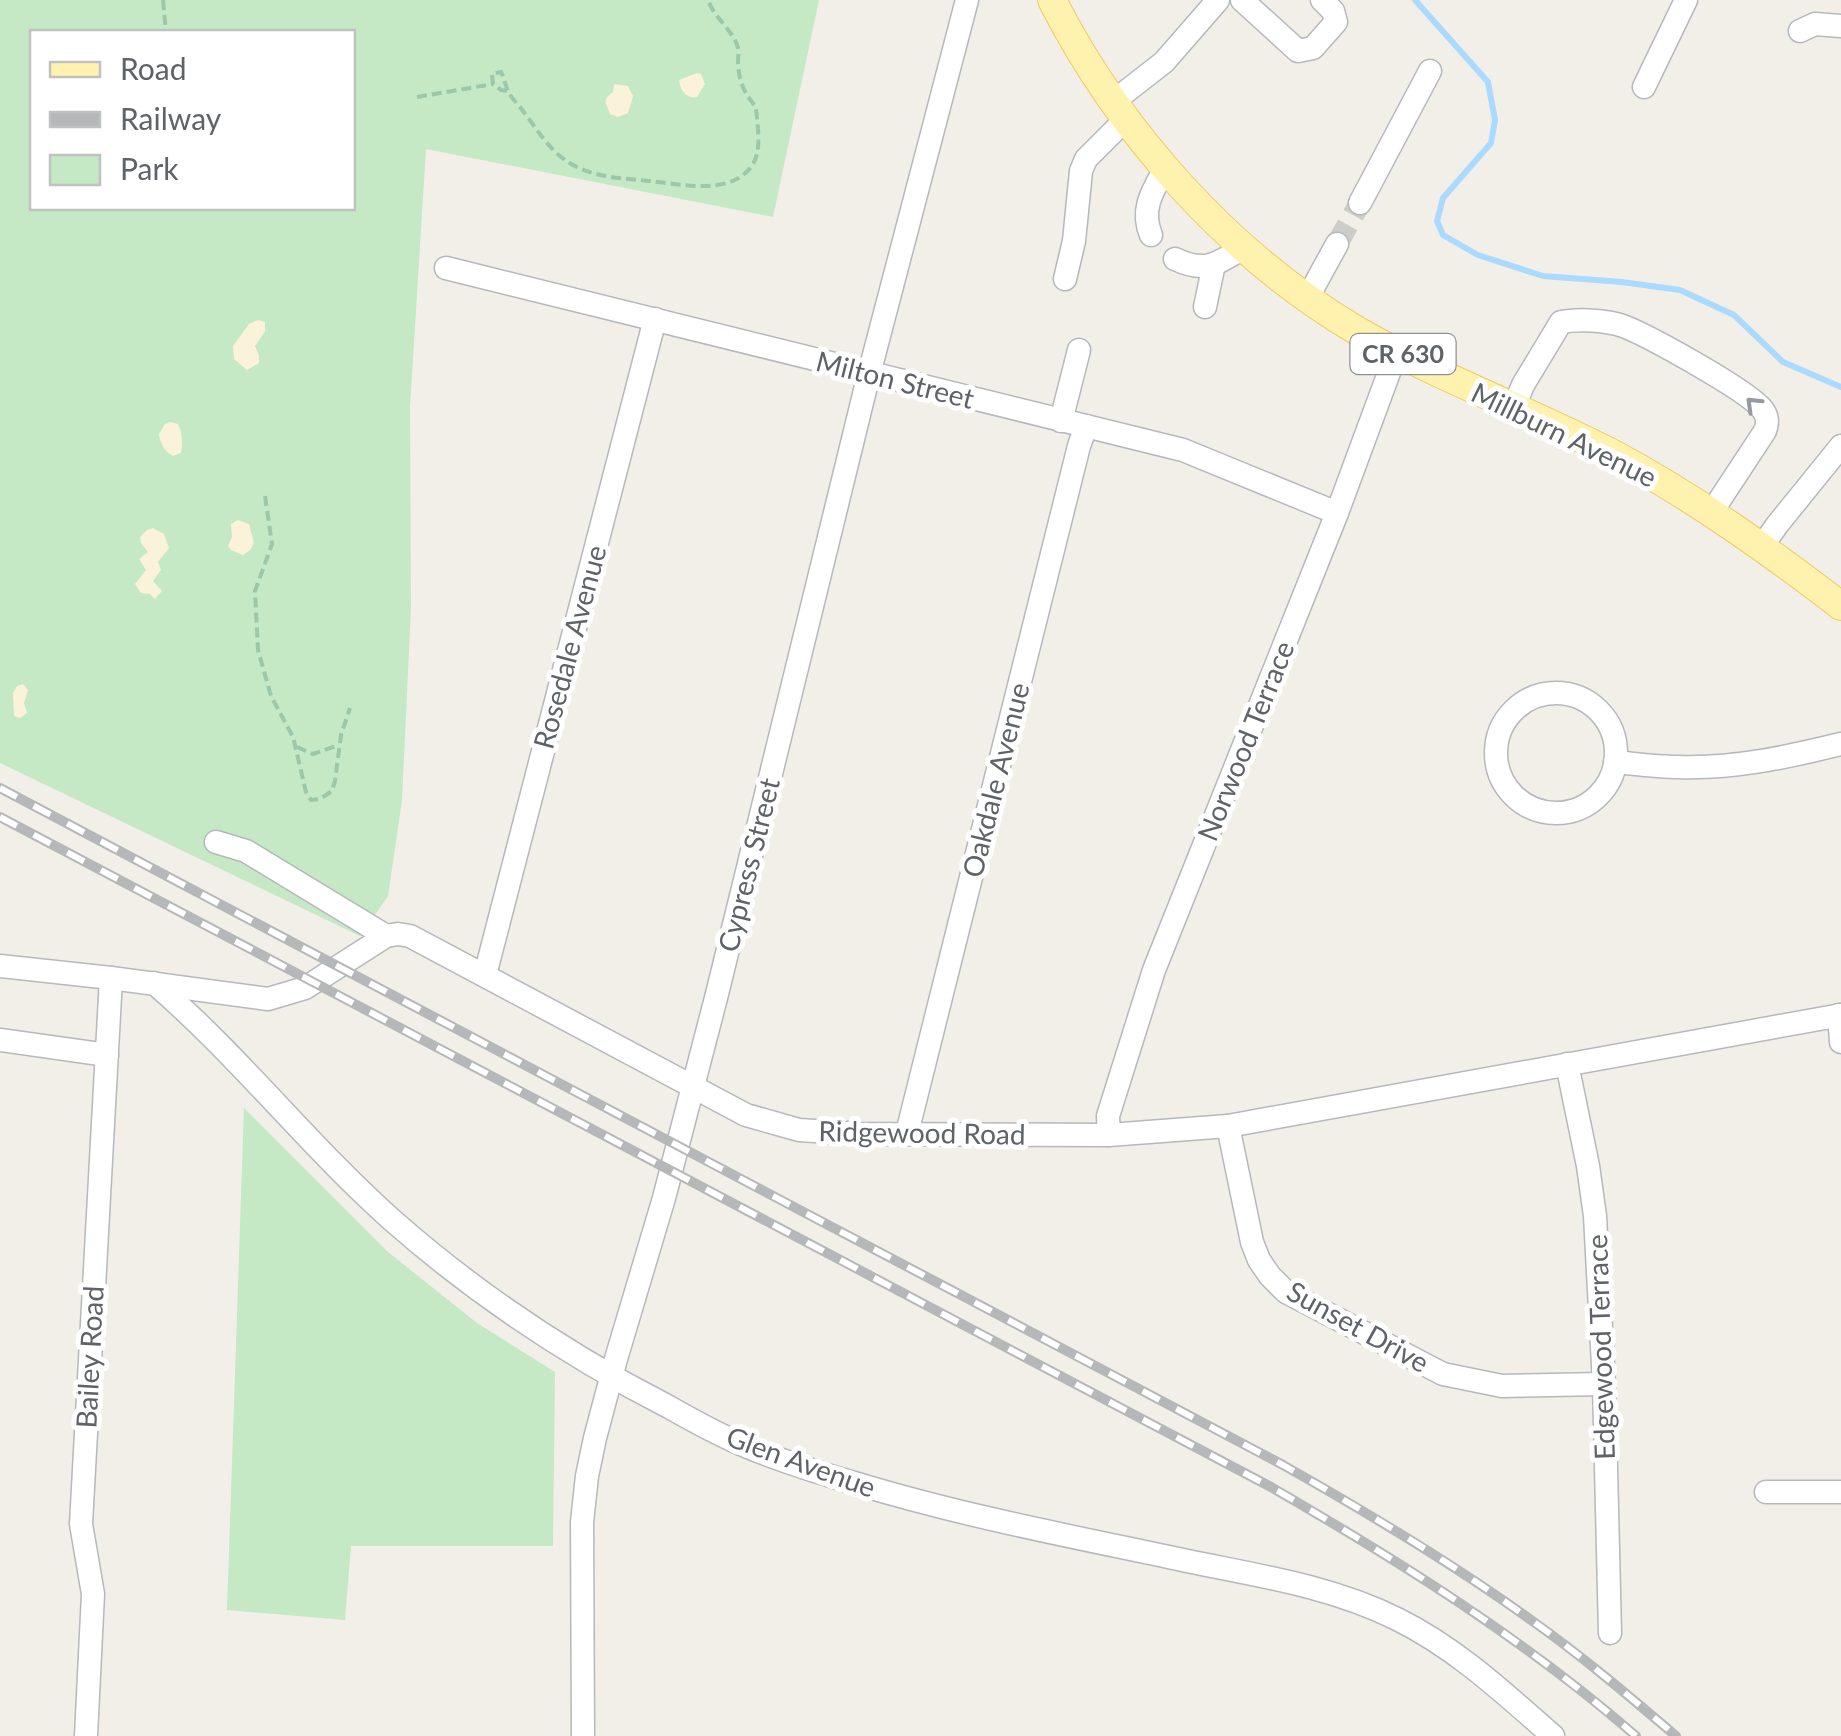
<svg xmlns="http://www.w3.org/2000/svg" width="1841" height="1736" viewBox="0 0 1841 1736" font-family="Lato,sans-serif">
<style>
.green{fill:#c5e8c5;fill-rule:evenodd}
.sand{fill:#fbf3d9}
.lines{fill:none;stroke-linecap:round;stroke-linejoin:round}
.stream{stroke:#aadaff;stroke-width:6}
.minor-tunnel{stroke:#ccccc8;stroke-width:22;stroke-dasharray:22 11;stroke-linecap:butt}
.minor-casing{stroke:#b5b8bc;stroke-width:25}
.major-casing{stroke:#f2c960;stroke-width:30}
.path{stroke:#9cc7a9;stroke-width:4;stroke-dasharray:10 5;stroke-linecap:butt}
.minor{stroke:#fff;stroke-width:22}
.major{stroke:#fff2af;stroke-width:28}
.rail-casing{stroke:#b6b7b8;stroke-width:10}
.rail{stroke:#fff;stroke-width:6;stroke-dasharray:19;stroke-linecap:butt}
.oneway{stroke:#979a9d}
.labels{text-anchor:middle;stroke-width:10;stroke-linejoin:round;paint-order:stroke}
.shield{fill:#fff;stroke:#8f9295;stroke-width:2.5}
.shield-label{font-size:25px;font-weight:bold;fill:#5f6368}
.street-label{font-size:28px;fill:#5f6368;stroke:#fff}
</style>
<rect width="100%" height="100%" fill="#f1efe8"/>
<g class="green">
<path d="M 0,0 L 819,0 L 773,217 L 426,149 L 410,407 L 411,608 L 402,800 L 388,896 L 360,936 L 0,763 ZM 32,32 L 352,32 L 352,208 L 32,208 Z"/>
<polygon points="244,1108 388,1252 477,1323 555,1372 553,1546 351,1546 345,1620 227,1610"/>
</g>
<g class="sand">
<path d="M 697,73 L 701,74 L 705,84 L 697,97 C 686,99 680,90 679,80 Z"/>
<path d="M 614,84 L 628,86 L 633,96 L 628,113 L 618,117 L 610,114 C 606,102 602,100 613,92 Z"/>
<polygon points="258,320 265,322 265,331 255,346 259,356 259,363 247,370 234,359 233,346 249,324"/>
<path d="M 170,422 L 178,424 C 182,431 183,445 181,453 L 173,456 C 165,452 160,443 159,434 L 165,424 Z"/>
<polygon points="238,520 249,524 254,543 250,550 243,555 231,550 228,546 232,537 231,524"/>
<polygon points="153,528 164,534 169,548 158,562 161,570 153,581 162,591 155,599 150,594 141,593 135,584 146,570 139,559 148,552 141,543 140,537 147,530"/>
<polygon points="23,684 28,690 24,703 27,713 20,718 14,716 13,693 17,686"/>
</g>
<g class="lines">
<polyline class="stream" points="1415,0 1488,82 1495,120 1491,143 1443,198 1437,221 1443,235 1478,255 1543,276 1622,282 1680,290 1734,315 1783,362 1841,387"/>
<polyline class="minor-tunnel" points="1337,244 1360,203"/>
<defs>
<g id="minor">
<polyline points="1242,0 1298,51 1313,48 1336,22 1333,11 1322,0"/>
<polyline points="1800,31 1815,24 1841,26"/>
<polyline points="1644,87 1686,0"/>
<polyline points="1114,101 1164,62 1218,0"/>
<polyline points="1360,203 1430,71"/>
<path d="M 1151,235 C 1140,209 1153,190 1166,167"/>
<path d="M 1175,259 C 1207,274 1217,263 1245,247"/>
<polyline points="446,268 1183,450 1337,513"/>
<polyline points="1065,279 1074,241 1081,171 1086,159 1127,118"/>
<polyline points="1308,297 1337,244"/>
<polyline points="1205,307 1214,264"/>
<path d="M 1514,407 L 1523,385 L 1561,322 C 1579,319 1606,320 1623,326 C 1647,335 1749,391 1763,410 C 1768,417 1768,423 1765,431 L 1711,513"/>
<polyline points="1061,421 1079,350"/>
<polyline points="1761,548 1777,525 1841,446"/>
<circle cx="1556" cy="753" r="60"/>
<path d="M 1615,762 C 1636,764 1657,767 1678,767 C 1733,769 1788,757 1841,744"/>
<polyline points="216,842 246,851 386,936"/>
<polyline points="0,966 111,978 268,999 305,988 386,936 398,934 410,936 746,1115 799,1130 861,1134 1109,1135 1228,1126 1841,1015"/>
<polyline points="485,975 655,319"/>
<path d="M 154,983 C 239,1056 308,1145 392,1220 C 476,1294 569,1356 669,1407 C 690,1419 712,1431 734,1441 C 774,1459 816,1472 858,1484 C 967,1517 1080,1538 1192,1562 C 1261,1576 1333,1587 1397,1619 C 1456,1648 1504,1693 1553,1736"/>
<polyline points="1839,1015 1841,1042"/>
<polyline points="0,1040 107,1055"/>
<polyline points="1567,1064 1588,1166 1595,1216 1604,1384 1610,1633"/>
<polyline points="1228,1126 1252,1242 1259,1260 1270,1276 1286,1292 1443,1374 1502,1386 1604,1384"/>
<polyline points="907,1133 1079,446 1086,426"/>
<polyline points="1109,1135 1108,1116 1154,970 1337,513 1397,351"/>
<polyline points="1766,1492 1841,1492"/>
<polyline points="86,1736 93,1594 81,1524 111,978"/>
<polyline points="583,1736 582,1522 587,1476 595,1438 616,1359 664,1198 717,994 869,374 967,0"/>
</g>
<path id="major" d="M 1052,0 C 1119,132 1228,254 1356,330 C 1439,378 1530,411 1615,455 C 1695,498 1769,551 1841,606"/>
</defs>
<use href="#minor" class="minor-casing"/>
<use href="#major" class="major-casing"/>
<g class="path">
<polyline points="163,0 166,32"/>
<path d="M 507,91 L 501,90 L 493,84 L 492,74 L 501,72 C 505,79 505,86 509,93 C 512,99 519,105 523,111 C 537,129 549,150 568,162 C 593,178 622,178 649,181 C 681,184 729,196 751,167 C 763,152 757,124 756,107 C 744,93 739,82 738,63 C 738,60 739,50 738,48 C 734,31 714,18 708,0"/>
<polyline points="417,97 493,84"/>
<polyline points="265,496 272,544 255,591 258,650 271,696 293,737 306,792 311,800 320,799 332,791 335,781 341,735 350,708"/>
<polyline points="297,747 313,754 339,745"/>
</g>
<use href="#minor" class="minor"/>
<use href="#major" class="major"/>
<defs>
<g id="rail">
<path d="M 0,788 L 1283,1465 C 1368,1513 1452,1563 1531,1620 C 1582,1656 1629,1696 1676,1736"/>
<path d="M 0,817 L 1271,1487 C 1399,1561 1524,1639 1636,1736"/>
</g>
</defs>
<use href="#rail" class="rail-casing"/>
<use href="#rail" class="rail"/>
</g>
<defs><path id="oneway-chevron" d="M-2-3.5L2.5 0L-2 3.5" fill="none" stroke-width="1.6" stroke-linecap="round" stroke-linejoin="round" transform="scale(2.5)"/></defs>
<use class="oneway" href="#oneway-chevron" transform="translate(1753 404) rotate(-136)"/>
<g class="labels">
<rect class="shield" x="1350.5" y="334" width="105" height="40" rx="8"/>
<g class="shield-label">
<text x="1403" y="363">CR 630</text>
</g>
<g class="street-label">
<text transform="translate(895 380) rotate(14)" y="10">Milton Street</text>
<text transform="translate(1564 435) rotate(26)" y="10">Millburn Avenue</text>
<text transform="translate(570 647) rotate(-75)" y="10">Rosedale Avenue</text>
<text transform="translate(1246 741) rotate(-68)" y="10">Norwood Terrace</text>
<text transform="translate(996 780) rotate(-76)" y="10">Oakdale Avenue</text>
<text transform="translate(749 865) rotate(-76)" y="10">Cypress Street</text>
<text transform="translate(922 1133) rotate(1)" y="10">Ridgewood Road</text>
<text transform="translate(1358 1327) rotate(29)" y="10">Sunset Drive</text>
<text transform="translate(1601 1347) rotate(-92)" y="10">Edgewood Terrace</text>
<text transform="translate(90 1357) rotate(-87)" y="10">Bailey Road</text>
<text transform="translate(801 1462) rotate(20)" y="10">Glen Avenue</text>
</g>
</g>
<rect x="30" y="30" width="325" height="180" fill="#ffffff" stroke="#bfc1c3" stroke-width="2.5"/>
<rect x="50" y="62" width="50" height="15" fill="#fff2af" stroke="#bfc1c3" stroke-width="2.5"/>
<text x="120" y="80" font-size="30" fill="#5f6368">Road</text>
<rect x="50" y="112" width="50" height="15" fill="#b6b7b8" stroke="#bfc1c3" stroke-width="2.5"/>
<text x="120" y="130" font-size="30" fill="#5f6368">Railway</text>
<rect x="50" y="155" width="50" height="30" fill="#c5e8c5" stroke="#bfc1c3" stroke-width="2.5"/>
<text x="120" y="180" font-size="30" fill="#5f6368">Park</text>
</svg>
